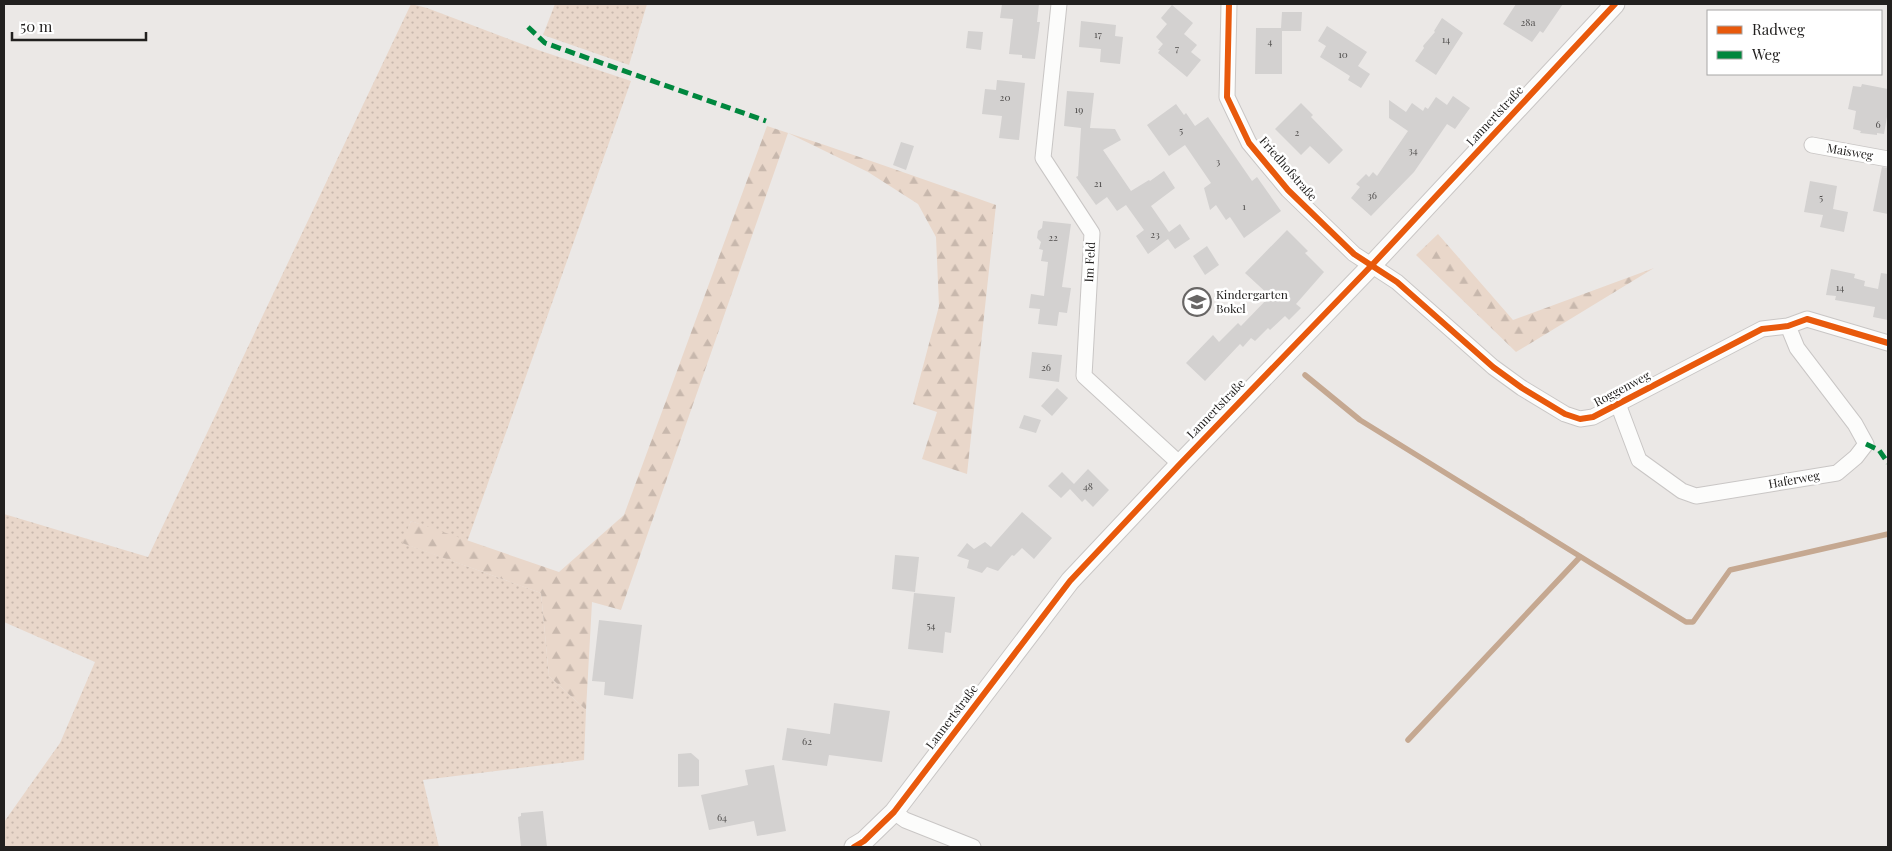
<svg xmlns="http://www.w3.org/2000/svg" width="1892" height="851" viewBox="0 0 1892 851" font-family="'Playfair Display',serif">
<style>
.grass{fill:url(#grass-dots)}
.forest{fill:url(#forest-firs)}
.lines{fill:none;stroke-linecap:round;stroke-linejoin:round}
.stream{stroke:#c5a891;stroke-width:5.5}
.building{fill:#d3d1d0}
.minor-casing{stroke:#c9c6c5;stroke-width:17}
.tertiary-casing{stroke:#c9c6c5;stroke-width:21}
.minor{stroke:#fcfcfb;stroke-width:15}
.tertiary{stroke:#fcfcfb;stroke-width:19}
.quiet{stroke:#00873e;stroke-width:5;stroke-dasharray:10 5;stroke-linecap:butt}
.cycleway-casing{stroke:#fff;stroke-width:9}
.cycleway{stroke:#e8590c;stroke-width:6}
.labels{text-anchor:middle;stroke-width:5;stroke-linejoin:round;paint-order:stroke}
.number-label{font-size:10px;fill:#4f4d4c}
.street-label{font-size:12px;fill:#22201f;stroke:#fff}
.poi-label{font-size:12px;fill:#22201f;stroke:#fff;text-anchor:start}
</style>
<defs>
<pattern id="grass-dots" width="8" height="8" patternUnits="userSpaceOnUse" patternTransform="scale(1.25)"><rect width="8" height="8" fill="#e9d7ca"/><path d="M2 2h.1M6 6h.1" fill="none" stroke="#c8b8ad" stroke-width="1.8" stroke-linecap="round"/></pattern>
<pattern id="forest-firs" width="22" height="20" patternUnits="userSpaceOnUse" patternTransform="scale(1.25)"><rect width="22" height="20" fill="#e9d7ca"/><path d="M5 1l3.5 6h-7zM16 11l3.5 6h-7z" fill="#c8b8ad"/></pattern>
</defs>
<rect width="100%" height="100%" fill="#ebe8e6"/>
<g class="grass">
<polygon points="411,4 427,8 538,50 631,81 467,542 411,521 403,543 541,593 549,676 586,710 584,760 423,780 439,847 4,847 4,822 60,743 95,662 4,622 4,514 148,557"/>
<polygon points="555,4 647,4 629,65 543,35"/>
</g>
<g class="forest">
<path d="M 767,126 C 844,151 920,178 996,205 L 967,474 L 922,459 L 937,412 L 913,404 L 939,306 L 936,237 L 918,204 L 868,172 L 788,133 L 621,610 L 592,602 L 586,710 L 549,676 L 541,593 L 402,543 L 411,521 L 559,572 L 624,515 Z"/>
<polygon points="1438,234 1513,320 1654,268 1516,352 1416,255"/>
</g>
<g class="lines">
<g class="stream">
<polyline points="1305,375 1360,420 1686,622 1693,622 1730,570 1888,534"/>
<polyline points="1408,740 1580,557"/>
</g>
</g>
<g class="building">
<polygon points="1002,4 1039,4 1037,22 1040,22 1035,59 1022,58 1022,55 1009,54 1013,19 1000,18"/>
<polygon points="1516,4 1563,4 1543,33 1540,31 1532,42 1503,24"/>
<polygon points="1172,5 1193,23 1184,34 1197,45 1191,52 1201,60 1187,77 1158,53 1160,50 1158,50 1163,44 1156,37 1167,24 1161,18"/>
<polygon points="1282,12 1302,12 1301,31 1282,31 1282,74 1255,74 1256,28 1281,28"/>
<polygon points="1442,18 1463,33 1436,75 1415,61 1424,48 1423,46 1435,32 1434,31"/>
<polygon points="1081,21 1116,25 1115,36 1123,37 1120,64 1100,62 1101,49 1079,47"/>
<polygon points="1327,26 1367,52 1358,66 1370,74 1361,88 1348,80 1350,76 1320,57 1326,46 1318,41"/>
<polygon points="968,31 983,32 981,50 966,48"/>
<polygon points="997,80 1025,83 1019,140 999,138 1002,116 982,114 985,89 996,90"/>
<polygon points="1862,84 1888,89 1888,111 1884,134 1877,133 1877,135 1860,133 1861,131 1853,129 1856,111 1848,109 1853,86 1861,87"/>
<polygon points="1067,91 1094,93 1090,128 1115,129 1121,140 1103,150 1131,191 1149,180 1150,181 1164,171 1175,188 1151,206 1169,232 1180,224 1190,239 1175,249 1168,239 1148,254 1136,236 1144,230 1126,205 1117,211 1107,197 1096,205 1076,177 1078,176 1081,128 1064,126"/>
<polygon points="1453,96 1470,108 1455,129 1447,124 1414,172 1371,216 1351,198 1360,187 1356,184 1366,174 1369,177 1373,172 1377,176 1408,131 1389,118 1389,100 1406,112 1412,103 1423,111 1425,107 1428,109 1436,97 1447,105"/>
<polygon points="1301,103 1313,115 1311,117 1343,150 1329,164 1310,146 1301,155 1275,129"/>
<polygon points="1176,104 1184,115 1186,113 1195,126 1208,117 1252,181 1257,177 1281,211 1244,238 1230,217 1226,220 1216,205 1210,210 1204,188 1211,183 1185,145 1169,156 1147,125"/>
<polygon points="901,142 914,146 906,170 893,165"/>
<polygon points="1882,167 1888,168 1888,214 1873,211"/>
<polygon points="1810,181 1837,186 1833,209 1848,212 1844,232 1820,227 1823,215 1804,212"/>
<polygon points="1043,221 1071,224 1062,287 1071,288 1067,313 1059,312 1057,326 1038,324 1040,309 1029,308 1031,294 1044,296 1048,262 1041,261 1043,250 1039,249 1041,242 1037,238 1038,231 1042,228"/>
<polygon points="1287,230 1308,251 1305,253 1324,272 1296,304 1301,308 1289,320 1285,316 1270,330 1268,328 1255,341 1251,338 1243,347 1240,344 1205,381 1186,363 1213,335 1219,342 1238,323 1241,326 1270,296 1245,273"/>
<polygon points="1207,246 1219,265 1205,275 1193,256"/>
<polygon points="1831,269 1855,274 1854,278 1865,281 1864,286 1878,289 1881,273 1888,274 1888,320 1873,317 1875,307 1835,300 1836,296 1826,295"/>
<polygon points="1032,352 1062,355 1059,382 1029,378"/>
<polygon points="1057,388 1068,398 1052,416 1041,406"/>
<polygon points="1024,415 1041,420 1036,433 1019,428"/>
<polygon points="1088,469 1109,490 1093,507 1085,499 1082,502 1070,489 1061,498 1048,486 1062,472 1074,484"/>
<polygon points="1022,512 1052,538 1034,559 1022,548 1014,556 1012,555 998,571 987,567 982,573 967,568 969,560 957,556 967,543 974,549 985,542 991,547"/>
<polygon points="895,555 919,557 915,592 892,589"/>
<polygon points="914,593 955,597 951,633 945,632 943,653 908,649"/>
<polygon points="599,620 642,625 633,699 604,695 605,682 592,681"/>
<polygon points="834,703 890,711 882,762 829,755 827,766 782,760 787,728 830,734"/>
<polygon points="691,753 699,760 699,786 678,787 678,754"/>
<polygon points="774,765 786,831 757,836 754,821 709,830 701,795 748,785 745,770"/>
<polygon points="543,811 547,847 521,847 518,817 521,816 521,813"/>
</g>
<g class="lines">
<defs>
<g id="minor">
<polyline points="1059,4 1043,158 1092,233 1084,376 1180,464"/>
<polyline points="1229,4 1227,97 1249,143 1288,190 1354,254 1397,282 1493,367 1522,388 1565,414 1580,419 1593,417 1762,329 1788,326 1807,319 1888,343"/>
<polyline points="1812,145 1888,159"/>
<polyline points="1618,404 1639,460 1682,491 1696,496 1837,473 1856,457 1866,444 1855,424 1797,348 1788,326"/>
<polyline points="894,812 905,820 973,847"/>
</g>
<polyline id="tertiary" points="854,847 864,841 894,812 1070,581 1180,464 1372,265 1615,4"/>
</defs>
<use href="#minor" class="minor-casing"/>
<use href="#tertiary" class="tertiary-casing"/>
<use href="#minor" class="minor"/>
<use href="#tertiary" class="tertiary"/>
<g class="quiet">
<polyline points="528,27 545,43 766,121"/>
<polyline points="1866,444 1879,450 1888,463"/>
</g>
<defs>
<g id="cycleway">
<polyline points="1229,4 1227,97 1249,143 1288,190 1354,254 1397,282 1493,367 1522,388 1565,414 1580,419 1593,417 1762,329 1788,326 1807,319 1888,343"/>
<polyline points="854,847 864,841 894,812 1070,581 1180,464 1372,265 1615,4"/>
</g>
</defs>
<use href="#cycleway" class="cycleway-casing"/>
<use href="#cycleway" class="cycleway"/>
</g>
<defs>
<symbol id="school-ring" viewBox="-11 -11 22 22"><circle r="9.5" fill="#fff" stroke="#686665" stroke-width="1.5"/><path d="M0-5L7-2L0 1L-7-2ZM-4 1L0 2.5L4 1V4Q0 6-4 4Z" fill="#686665"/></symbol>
</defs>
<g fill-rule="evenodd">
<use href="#school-ring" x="1181" y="286" width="32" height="32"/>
</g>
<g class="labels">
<g class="number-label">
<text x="1528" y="26">28a</text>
<text x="1098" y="38">17</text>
<text x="1446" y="43">14</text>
<text x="1270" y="45">4</text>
<text x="1177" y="52">7</text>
<text x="1343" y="58">10</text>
<text x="1005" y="101">20</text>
<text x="1079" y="113">19</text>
<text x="1878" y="128">6</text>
<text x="1181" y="134">5</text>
<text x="1297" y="136">2</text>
<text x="1413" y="154">34</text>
<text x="1218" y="165">3</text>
<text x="1098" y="187">21</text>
<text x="1372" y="199">36</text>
<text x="1821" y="201">5</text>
<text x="1244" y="210">1</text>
<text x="1155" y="238">23</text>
<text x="1053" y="241">22</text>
<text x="1840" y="291">14</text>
<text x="1046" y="371">26</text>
<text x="1088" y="490">48</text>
<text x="931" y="629">54</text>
<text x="807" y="745">62</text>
<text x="722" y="821">64</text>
</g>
<g class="street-label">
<text transform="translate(1495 116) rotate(-47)" y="4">Lannertstraße</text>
<text transform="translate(1850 152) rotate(10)" y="4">Maisweg</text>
<text transform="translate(1288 169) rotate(49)" y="4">Friedhofstraße</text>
<text transform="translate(1090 262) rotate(-87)" y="4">Im Feld</text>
<text transform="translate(1622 389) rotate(-28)" y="4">Roggenweg</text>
<text transform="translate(1216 409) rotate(-46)" y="4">Lannertstraße</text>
<text transform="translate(1794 480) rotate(-10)" y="4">Haferweg</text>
<text transform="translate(952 717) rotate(-53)" y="4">Lannertstraße</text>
</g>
<g class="poi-label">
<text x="1216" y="299">Kindergarten<tspan x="1216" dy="14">Bokel</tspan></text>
</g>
</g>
<rect width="1892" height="851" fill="none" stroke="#22201f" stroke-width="10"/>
<rect x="1707" y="10" width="175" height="65" fill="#ffffff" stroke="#a7a6a5"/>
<rect x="1717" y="26" width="25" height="8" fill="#e8590c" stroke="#a7a6a5"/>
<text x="1752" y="35" font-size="15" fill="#22201f">Radweg</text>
<rect x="1717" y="51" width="25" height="8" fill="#00873e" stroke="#a7a6a5"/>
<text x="1752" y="60" font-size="15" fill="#22201f">Weg</text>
<path d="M12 32v8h134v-8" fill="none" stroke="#22201f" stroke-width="2.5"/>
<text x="20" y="32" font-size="15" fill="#22201f" stroke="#ffffff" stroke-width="4" paint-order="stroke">50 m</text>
</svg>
